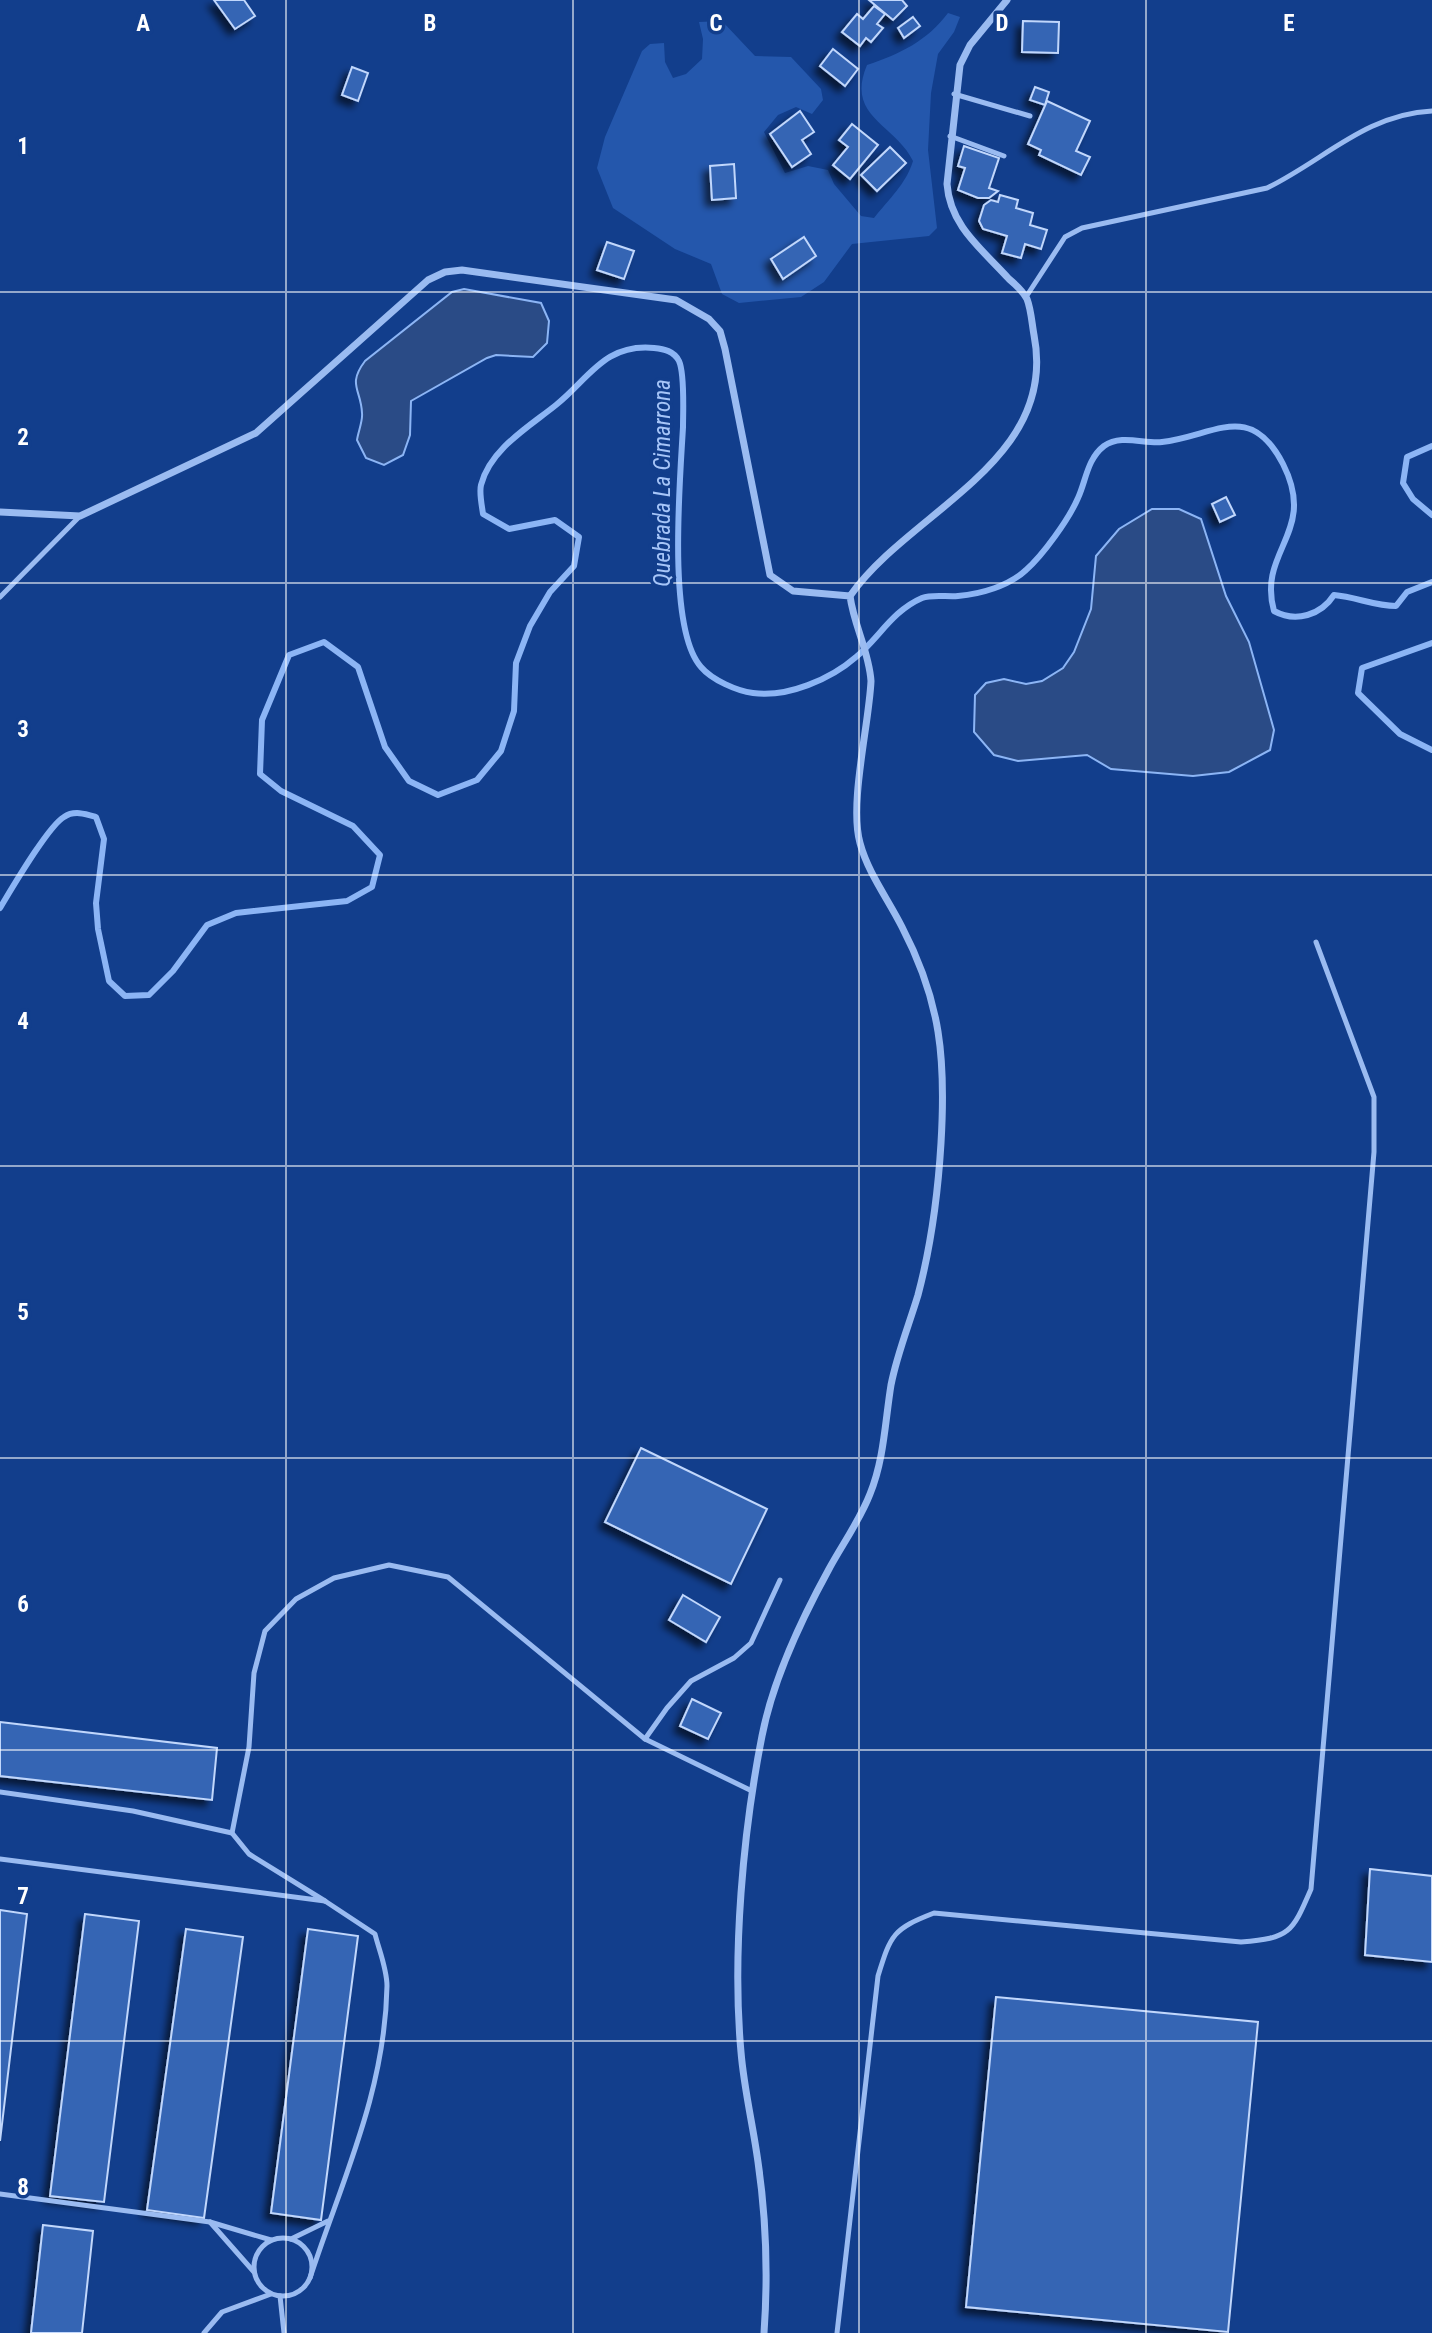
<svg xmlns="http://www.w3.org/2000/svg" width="1432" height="2333" viewBox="0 0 1432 2333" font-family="'Roboto Condensed',sans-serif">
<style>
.green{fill:#2457ac}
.water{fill:#2a4b86;stroke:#8cb5f5;stroke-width:2}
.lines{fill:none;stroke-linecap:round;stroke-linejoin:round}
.stream{stroke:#8cb5f5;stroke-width:6}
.building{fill:#3565b4;stroke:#c1d7fc;stroke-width:2;filter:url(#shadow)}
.service{stroke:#9abbf1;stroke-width:5}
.minor{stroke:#9abbf1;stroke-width:7}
.grid{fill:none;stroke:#fff;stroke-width:2;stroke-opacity:0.55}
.labels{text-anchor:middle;stroke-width:7;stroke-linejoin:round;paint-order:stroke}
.water-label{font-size:23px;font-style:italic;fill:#a6c5f8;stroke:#123e8c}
.grid-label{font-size:23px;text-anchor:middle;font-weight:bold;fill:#fff;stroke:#123e8c;stroke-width:7;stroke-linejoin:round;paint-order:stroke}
</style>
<defs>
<filter id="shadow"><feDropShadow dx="-6" dy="6" stdDeviation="3.5" flood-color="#0009"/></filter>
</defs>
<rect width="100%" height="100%" fill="#123e8c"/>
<path class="green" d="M 948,13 L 960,17 L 954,32 L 938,54 L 931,93 L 928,150 L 937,228 L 929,236 L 852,244 L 824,282 L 801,297 L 739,303 L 722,294 L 711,264 L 675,249 L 613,208 L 597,168 L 605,137 L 642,51 L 650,44 L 664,43 L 665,62 L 673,78 L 686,74 L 702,59 L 703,39 L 699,22 L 722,21 L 755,56 L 791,57 L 821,89 L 823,100 L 812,114 L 796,107 L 778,115 L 764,132 L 785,173 L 808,166 L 828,170 L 834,184 L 861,216 L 874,218 C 889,199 906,184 913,161 C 895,124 845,117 867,65 C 900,54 927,41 948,13 Z"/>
<g class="water">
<path d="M 464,289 L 541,303 L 549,321 L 547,343 L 533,357 L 496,355 L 487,358 L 411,401 L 410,435 L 403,455 L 384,465 L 366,458 L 357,440 C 358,432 363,421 362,413 C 361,389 347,385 365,361 L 452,292 Z"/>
<polygon points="1152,509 1179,509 1201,519 1226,596 1249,642 1274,730 1270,750 1229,772 1193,776 1111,769 1087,755 1018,761 994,755 974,732 975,695 986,683 1004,679 1026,684 1042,681 1063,668 1074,652 1091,609 1096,556 1119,529"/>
</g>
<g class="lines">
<g class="stream">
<polyline points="1432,446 1407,457 1403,483 1413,499 1432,515"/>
<polyline points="1432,643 1362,668 1358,693 1400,734 1432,750"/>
<path d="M 0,908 C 11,890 48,826 64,817 C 74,810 86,814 96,817 L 104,839 L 96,903 L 98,929 L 109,981 L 125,996 L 149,995 L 173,971 L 207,925 L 236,913 L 347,901 L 372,887 L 380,855 L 353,826 L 281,791 L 260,774 L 262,720 L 289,655 L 324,642 L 358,667 L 385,747 L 409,781 L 438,795 L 477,780 L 501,751 L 514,711 L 516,663 L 530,626 L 550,592 L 574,566 L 579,537 L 555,520 L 509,529 L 483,514 C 482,506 479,493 481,485 C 490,449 530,426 556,405 C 588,380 604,343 654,348 C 664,349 674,351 679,361 C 685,374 683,412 683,427 C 680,481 667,629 701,667 C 712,680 737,691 753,693 C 787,698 831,679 856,657 C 879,638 892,611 922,598 C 932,594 947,597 958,596 C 981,594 1009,586 1026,570 C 1043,555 1069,519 1078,498 C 1086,481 1087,459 1104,446 C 1121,434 1144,444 1162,442 C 1214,436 1250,400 1283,464 C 1318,533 1257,550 1274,611 C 1296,623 1321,615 1334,595 C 1356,597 1375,606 1396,606 L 1407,592 L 1432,582"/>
</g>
</g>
<g class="building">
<polygon points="214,0 244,0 255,16 235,29"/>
<polygon points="869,0 902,0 907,6 893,20"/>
<polygon points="874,6 885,14 877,24 883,28 871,42 866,38 860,46 842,32 857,14 863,19"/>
<polygon points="913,17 920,26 904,38 898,28"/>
<polygon points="1023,21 1059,22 1058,53 1022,52"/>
<polygon points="833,49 858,69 845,86 820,66"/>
<polygon points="352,67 368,73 358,101 342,95"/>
<polygon points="1035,87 1049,92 1045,105 1030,100"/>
<polygon points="1047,101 1090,121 1076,151 1090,157 1081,175 1039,155 1041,150 1028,144"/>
<polygon points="800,111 814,132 802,140 811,154 792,167 770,134"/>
<polygon points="852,124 878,145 850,179 833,165 848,147 839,140"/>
<polygon points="964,146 999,158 989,188 998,191 989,198 978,198 958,190 965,168 958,166"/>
<polygon points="890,147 906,163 877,191 861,175"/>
<polygon points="734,164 736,198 712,200 710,166"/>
<polygon points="1000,195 1018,200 1016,208 1033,213 1030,225 1047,230 1041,249 1025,244 1021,258 1002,253 1007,236 983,229 979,221 984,205 991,200 998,202"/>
<polygon points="804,237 816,256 783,279 771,259"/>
<polygon points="607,242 634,251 624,279 597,270"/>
<polygon points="1226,497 1235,515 1220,522 1212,504"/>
<polygon points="641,1448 767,1509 731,1584 605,1522"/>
<polygon points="683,1595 720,1617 706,1642 669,1620"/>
<polygon points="692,1699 721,1713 708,1739 680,1726"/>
<polygon points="0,1722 217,1748 212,1800 0,1776"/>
<polygon points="1370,1869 1432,1876 1432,1962 1365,1955"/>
<polygon points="0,1910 27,1914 0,2141"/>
<polygon points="85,1914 139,1921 104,2202 50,2196"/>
<polygon points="186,1929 243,1937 204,2218 147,2210"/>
<polygon points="308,1929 358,1936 321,2220 271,2213"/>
<polygon points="996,1997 1258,2022 1228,2332 966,2307"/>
<polygon points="43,2225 93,2231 82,2333 31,2333"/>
</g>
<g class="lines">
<g class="service">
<polyline points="954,94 1030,116"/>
<polyline points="950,136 1004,156"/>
<path d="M 1026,297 L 1065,237 L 1082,228 L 1267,188 C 1323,161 1366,114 1432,111"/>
<polyline points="0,597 80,516"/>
<polyline points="645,1739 667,1708 691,1681 734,1658 751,1643 780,1580"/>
<polyline points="0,1792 133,1811 232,1833"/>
<path d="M 0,1859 L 325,1901 L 375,1934 C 379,1950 387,1969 387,1986 C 385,2092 342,2180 310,2278"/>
<polyline points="325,1901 249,1854 232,1833 249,1747 254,1673 265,1631 296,1599 334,1578 389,1565 448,1577 645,1739 752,1791"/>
<polyline points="0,2194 210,2222 271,2240"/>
<polyline points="210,2222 254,2272"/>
<circle cx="283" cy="2267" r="29"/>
<polyline points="291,2239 328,2221"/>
<polyline points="280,2296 284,2333"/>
<polyline points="204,2333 222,2312 271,2294"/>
<path d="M 837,2333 L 878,1976 C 891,1934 893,1929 934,1913 L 1241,1942 C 1290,1938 1292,1933 1311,1889 L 1374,1152 L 1374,1097 L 1316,942"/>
</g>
<g class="minor">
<path d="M 0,512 L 80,516 L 256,433 L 428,280 L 445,272 L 462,270 L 676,300 L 709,319 L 720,331 L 725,349 L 770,575 L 793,591 L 850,596 C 854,626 869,651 871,681 C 869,725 849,803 860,843 C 868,873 888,899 902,927 C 941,1002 946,1059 941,1143 C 938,1193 931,1246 918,1295 C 909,1325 897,1354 891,1385 C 885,1422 884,1460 870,1494 C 860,1520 842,1545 829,1569 C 801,1620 773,1679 762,1736 C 743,1832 732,1954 741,2052 C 744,2089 753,2125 758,2162 C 766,2217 768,2277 764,2333"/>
<path d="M 850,596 C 909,511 1059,462 1034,335 C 1032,324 1031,309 1027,299 C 1023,291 1015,284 1009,279 C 982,249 950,226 947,184 L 960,65 L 970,45 L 1007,0"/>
</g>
</g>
<path class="grid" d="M 286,0 L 286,2333M 573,0 L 573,2333M 859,0 L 859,2333M 1146,0 L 1146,2333M 0,292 L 1432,292M 0,583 L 1432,583M 0,875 L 1432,875M 0,1166 L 1432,1166M 0,1458 L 1432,1458M 0,1750 L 1432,1750M 0,2041 L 1432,2041"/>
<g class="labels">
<g class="water-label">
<text transform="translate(662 483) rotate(-90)" y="8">Quebrada La Cimarrona</text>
</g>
</g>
<g class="grid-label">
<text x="143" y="31">A</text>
<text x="430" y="31">B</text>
<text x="716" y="31">C</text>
<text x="1002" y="31">D</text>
<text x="1289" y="31">E</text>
<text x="23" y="154">1</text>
<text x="23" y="445">2</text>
<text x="23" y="737">3</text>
<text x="23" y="1029">4</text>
<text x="23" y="1320">5</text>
<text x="23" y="1612">6</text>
<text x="23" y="1904">7</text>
<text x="23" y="2195">8</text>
</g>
</svg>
